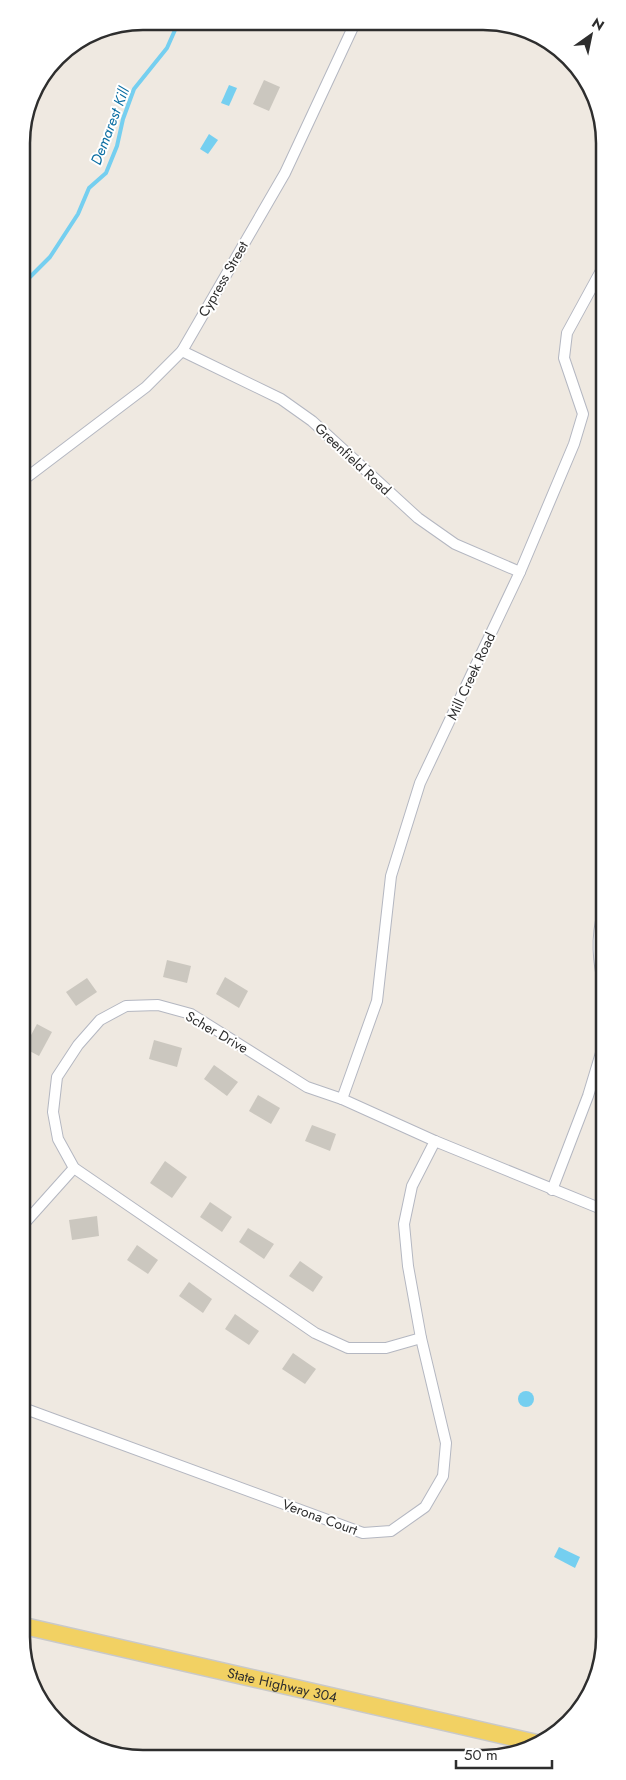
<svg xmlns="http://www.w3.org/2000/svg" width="626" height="1780" viewBox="0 0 626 1780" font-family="Jost,sans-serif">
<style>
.water{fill:#75cff0}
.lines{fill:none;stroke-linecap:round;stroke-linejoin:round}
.stream{stroke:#75cff0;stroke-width:4}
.building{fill:#cbc7bf}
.street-casing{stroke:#b4b7c1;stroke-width:12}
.primary-casing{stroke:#c9c9c9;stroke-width:19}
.street{stroke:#fff;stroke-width:10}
.primary{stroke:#f2d163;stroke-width:16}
.labels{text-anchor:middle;stroke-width:4;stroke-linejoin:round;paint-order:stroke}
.street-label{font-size:14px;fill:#2e2e2e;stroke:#fff}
.water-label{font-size:15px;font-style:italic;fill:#0d6fa3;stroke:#fff}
.rim{fill:none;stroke:#2e2e2e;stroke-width:2.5}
</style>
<rect width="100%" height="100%" fill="#efe9e1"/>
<g class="water">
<polygon points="229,85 237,88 229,106 221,103"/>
<polygon points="209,134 218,140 208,154 200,149"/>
<circle cx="526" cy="1399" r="8"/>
<polygon points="559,1547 580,1557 575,1568 554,1557"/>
</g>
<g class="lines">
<polyline class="stream" points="22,281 30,277 50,257 78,214 89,188 106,173 117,146 123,119 134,89 167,48 179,21"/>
</g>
<g class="building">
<polygon points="264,80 280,87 269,111 253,104"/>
<polygon points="167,960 191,966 187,983 163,977"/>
<polygon points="225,977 248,991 239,1008 216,994"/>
<polygon points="87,978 97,992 76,1006 66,992"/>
<polygon points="37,1024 52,1032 39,1056 24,1048"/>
<polygon points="154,1040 182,1048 177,1067 149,1059"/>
<polygon points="214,1065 238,1082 227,1096 204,1079"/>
<polygon points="258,1095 280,1108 271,1124 249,1111"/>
<polygon points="312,1125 336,1134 330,1151 305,1141"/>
<polygon points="165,1161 187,1177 172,1198 150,1183"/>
<polygon points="210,1202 232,1217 222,1232 200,1217"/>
<polygon points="97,1216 99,1236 72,1240 69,1220"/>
<polygon points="248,1228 274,1244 264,1259 239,1242"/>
<polygon points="137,1245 158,1260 148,1274 127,1260"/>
<polygon points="300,1261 323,1277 313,1292 289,1276"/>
<polygon points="189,1282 212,1299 203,1313 179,1296"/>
<polygon points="235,1314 259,1331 249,1345 225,1329"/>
<polygon points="293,1353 316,1369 305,1384 282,1369"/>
</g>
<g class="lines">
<defs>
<g id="street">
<polyline points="182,351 281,399 312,421 418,518 455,544 520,572"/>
<polyline points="22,481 146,387 182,351 285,173 355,23"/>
<path d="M 603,912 C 596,938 598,961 604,987"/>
<polyline points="342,1099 377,1001 391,876 420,783 520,572 574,444 583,414 564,358 567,333 603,267"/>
<polyline points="552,1190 588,1096 604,1043"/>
<polyline points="23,1225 74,1168"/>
<polyline points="421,1338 386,1348 348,1348 315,1333 74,1168 58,1139 53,1112 57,1077 78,1045 100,1020 126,1006 158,1005 191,1014 307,1087 342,1099 435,1141 604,1210"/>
<polyline points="23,1408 363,1533 391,1531 425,1507 443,1476 446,1443 421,1338 408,1266 404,1224 412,1186 435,1141"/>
</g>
<g id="primary">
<path id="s1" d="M 24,1626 L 541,1744"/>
</g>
</defs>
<use href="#street" class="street-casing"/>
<use href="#primary" class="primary-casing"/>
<use href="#street" class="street"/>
<use href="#primary" class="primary"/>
</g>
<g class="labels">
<g class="street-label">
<text transform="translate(223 279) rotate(-60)" y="5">Cypress Street</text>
<text transform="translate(353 459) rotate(43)" y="5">Greenfield Road</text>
<text transform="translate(471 676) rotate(-65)" y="5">Mill Creek Road</text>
<text transform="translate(217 1032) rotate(30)" y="5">Scher Drive</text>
<text transform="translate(320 1517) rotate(20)" y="5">Verona Court</text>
<text dy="5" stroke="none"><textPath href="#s1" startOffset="265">State Highway 304</textPath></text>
</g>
<g class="water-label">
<text transform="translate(110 126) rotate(-69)" y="5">Demarest Kill</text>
</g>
</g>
<path d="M0 0H626V1780H0ZM143 30H483A113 113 0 0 1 596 143V1637A113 113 0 0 1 483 1750H143A113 113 0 0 1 30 1637V143A113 113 0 0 1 143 30Z" fill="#fff" fill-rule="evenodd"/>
<path class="rim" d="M143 30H483A113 113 0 0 1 596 143V1637A113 113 0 0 1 483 1750H143A113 113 0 0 1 30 1637V143A113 113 0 0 1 143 30Z"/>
<g transform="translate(591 35) rotate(33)" stroke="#ffffff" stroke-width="4" paint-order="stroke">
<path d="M0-4L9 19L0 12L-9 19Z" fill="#2e2e2e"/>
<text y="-8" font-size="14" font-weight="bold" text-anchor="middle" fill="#2e2e2e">N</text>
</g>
<path d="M456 1760v8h96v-8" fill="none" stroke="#2e2e2e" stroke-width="2.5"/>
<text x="464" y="1760" font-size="15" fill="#2e2e2e" stroke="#ffffff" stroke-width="4" paint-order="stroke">50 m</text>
</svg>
